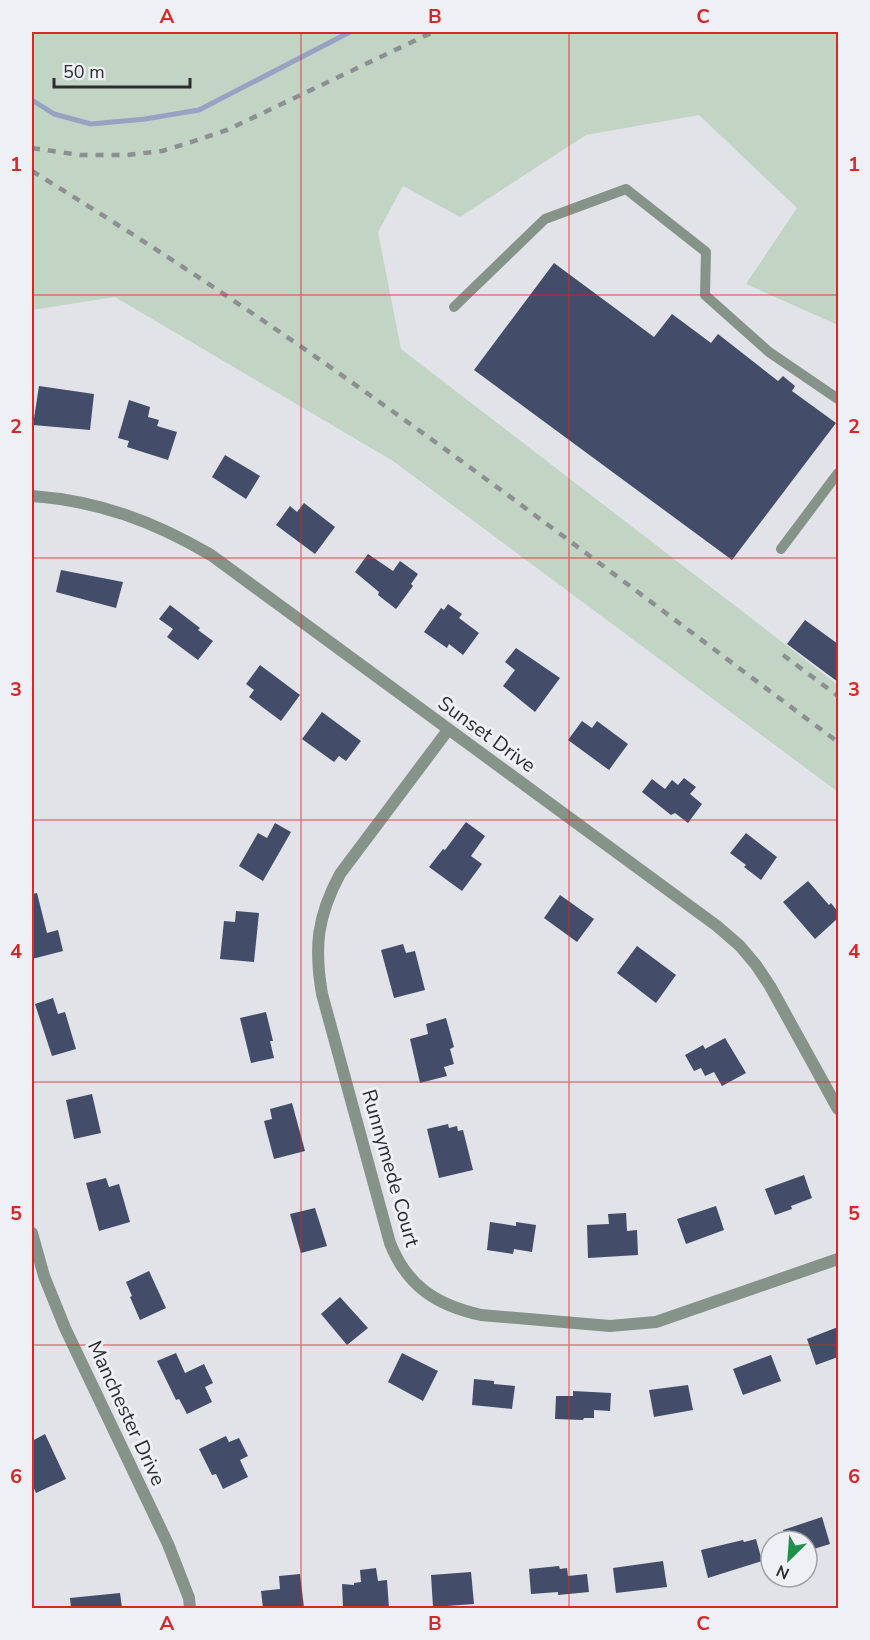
<svg xmlns="http://www.w3.org/2000/svg" width="870" height="1640" viewBox="0 0 870 1640" font-family="'Nunito Sans',sans-serif">
<style>
.green{fill:#c2d5c5}
.lines{fill:none;stroke-linecap:round;stroke-linejoin:round}
.stream{stroke:#98a2c2;stroke-width:5}
.building{fill:#434c68}
.service{stroke:#869389;stroke-width:10}
.minor{stroke:#869389;stroke-width:12}
.rail{stroke:#8d8f93;stroke-width:4.5;stroke-dasharray:8 8;stroke-linecap:butt}
.grid{fill:none;stroke:#d62828;stroke-width:1.5;stroke-opacity:0.55}
.labels{text-anchor:middle;stroke-width:6;stroke-linejoin:round;paint-order:stroke}
.street-label{font-size:20px;fill:#2c2d2f;stroke:#eef0f6}
.neatline{fill:none;stroke:#d62828;stroke-width:2}
.grid-label{font-size:20px;text-anchor:middle;font-weight:bold;fill:#d62828}
</style>
<rect width="100%" height="100%" fill="#e1e3e9"/>
<polygon class="green" points="32,32 838,32 838,325 746,284 797,208 699,115 586,135 460,217 403,186 378,232 401,349 838,685 838,792 393,461 115,297 32,310"/>
<g class="lines">
<polyline class="stream" points="32,100 54,114 91,124 145,119 199,110 350,32"/>
</g>
<g class="building">
<polygon points="554,263 654,337 672,314 711,343 718,334 778,381 783,376 795,386 792,391 836,423 732,560 474,370"/>
<polygon points="39,386 94,394 90,430 33,425"/>
<polygon points="129,400 150,407 148,417 159,420 157,426 177,432 168,460 127,447 129,441 118,438"/>
<polygon points="225,455 260,476 246,499 212,477"/>
<polygon points="304,503 335,527 315,554 276,525 290,506 297,512"/>
<polygon points="368,554 393,571 400,561 418,574 411,584 413,586 396,609 378,595 379,592 355,572"/>
<polygon points="61,570 123,582 116,608 56,592"/>
<polygon points="448,604 462,614 459,618 479,633 463,655 449,644 447,648 424,632 441,608 444,610"/>
<polygon points="170,605 200,628 198,630 213,641 198,660 167,637 173,629 159,619"/>
<polygon points="805,620 838,644 838,682 787,644"/>
<polygon points="516,648 560,678 535,712 503,686 515,670 505,662"/>
<polygon points="260,665 300,695 281,721 249,697 254,690 246,684"/>
<polygon points="322,712 361,741 346,761 339,756 334,762 302,739"/>
<polygon points="582,721 592,728 597,721 628,744 609,770 568,740"/>
<polygon points="684,778 696,787 690,794 702,804 688,823 675,813 671,815 642,792 652,779 665,789 672,780 678,785"/>
<polygon points="466,822 485,836 471,856 482,864 462,891 429,867 443,849 445,850"/>
<polygon points="275,823 291,832 263,881 239,866 258,833 267,838"/>
<polygon points="746,833 777,857 761,880 744,867 746,865 730,853"/>
<polygon points="808,881 829,905 831,903 838,912 838,918 815,939 783,902"/>
<polygon points="37,893 47,933 58,930 63,951 32,959 32,894"/>
<polygon points="560,895 594,919 577,942 544,918"/>
<polygon points="236,911 259,913 254,962 220,959 224,921 235,922"/>
<polygon points="403,944 406,953 415,951 425,990 394,998 381,950"/>
<polygon points="637,946 676,975 656,1003 617,973"/>
<polygon points="53,998 58,1014 65,1012 76,1049 52,1056 35,1004"/>
<polygon points="266,1012 273,1041 270,1041 274,1058 251,1063 240,1018"/>
<polygon points="446,1018 454,1047 450,1049 454,1064 444,1067 447,1076 420,1083 410,1039 428,1034 426,1024"/>
<polygon points="725,1038 746,1073 722,1086 714,1072 705,1076 701,1068 694,1071 685,1055 703,1045 705,1049"/>
<polygon points="92,1094 101,1133 74,1139 66,1100"/>
<polygon points="292,1103 305,1151 274,1159 264,1121 272,1119 270,1109"/>
<polygon points="448,1124 449,1128 457,1126 458,1131 463,1130 473,1170 439,1178 427,1129"/>
<polygon points="804,1175 812,1198 791,1206 792,1209 775,1215 765,1189"/>
<polygon points="106,1178 109,1187 119,1184 130,1222 99,1231 86,1183"/>
<polygon points="716,1206 724,1230 686,1244 677,1219"/>
<polygon points="315,1208 327,1246 301,1253 290,1214"/>
<polygon points="626,1213 627,1231 637,1230 638,1255 588,1258 587,1225 609,1224 608,1214"/>
<polygon points="490,1222 516,1226 516,1222 536,1225 532,1252 514,1249 513,1254 487,1250"/>
<polygon points="149,1271 166,1308 140,1320 130,1297 132,1296 126,1282"/>
<polygon points="340,1297 368,1328 347,1345 321,1314"/>
<polygon points="838,1327 838,1357 816,1365 807,1339"/>
<polygon points="176,1353 185,1373 204,1364 213,1383 205,1387 212,1402 187,1414 179,1399 176,1400 157,1361"/>
<polygon points="402,1353 438,1371 423,1401 388,1382"/>
<polygon points="771,1355 781,1381 743,1395 733,1369"/>
<polygon points="474,1379 494,1381 494,1384 515,1386 512,1409 472,1405"/>
<polygon points="688,1385 693,1410 654,1417 649,1390"/>
<polygon points="573,1391 611,1393 610,1411 594,1410 594,1418 584,1418 583,1420 555,1419 556,1396 573,1396"/>
<polygon points="45,1434 66,1479 36,1493 32,1484 32,1441"/>
<polygon points="226,1436 229,1442 239,1438 248,1456 240,1460 248,1477 223,1489 216,1474 212,1475 199,1449"/>
<polygon points="822,1517 830,1544 807,1551 807,1541 787,1541 783,1530"/>
<polygon points="756,1539 762,1561 708,1578 701,1550 743,1540 744,1542"/>
<polygon points="663,1561 667,1587 616,1593 613,1568"/>
<polygon points="559,1566 560,1569 567,1568 568,1576 587,1574 589,1592 558,1595 558,1592 531,1594 529,1569"/>
<polygon points="376,1568 378,1581 387,1580 389,1608 343,1608 342,1584 354,1585 354,1583 361,1582 360,1570"/>
<polygon points="471,1572 474,1604 433,1607 431,1575"/>
<polygon points="300,1574 304,1608 263,1608 261,1591 280,1589 279,1576"/>
<polygon points="120,1593 122,1608 71,1608 70,1598"/>
</g>
<g class="lines">
<g class="service">
<polyline points="454,307 545,219 626,189 706,252 705,295 769,352 838,399"/>
<polyline points="781,549 838,473"/>
</g>
<g class="minor">
<path d="M 32,496 C 99,501 153,521 211,555 L 717,926 L 740,946 L 756,965 L 770,986 L 838,1109"/>
<path d="M 448,730 L 340,874 C 317,917 314,947 322,994 L 390,1243 C 407,1286 436,1305 481,1315 L 610,1326 L 656,1322 L 838,1259"/>
<polyline points="32,1233 44,1276 65,1328 168,1544 189,1598 190,1608"/>
</g>
<g class="rail">
<polyline points="32,148 80,155 127,155 162,151 188,143 227,130 433,32"/>
<path d="M 32,171 C 147,242 261,317 371,396 C 529,508 683,627 838,742"/>
<polyline points="783,655 838,696"/>
</g>
</g>
<path class="grid" d="M 301,32 L 301,1608M 569,32 L 569,1608M 32,295 L 838,295M 32,558 L 838,558M 32,820 L 838,820M 32,1082 L 838,1082M 32,1345 L 838,1345"/>
<g class="labels">
<g class="street-label">
<text transform="translate(487 734) rotate(36)" y="7">Sunset Drive</text>
<text transform="translate(391 1168) rotate(74)" y="7">Runnymede Court</text>
<text transform="translate(127 1413) rotate(65)" y="7">Manchester Drive</text>
</g>
</g>
<rect width="870" height="1640" fill="none" stroke="#eef0f6" stroke-width="66"/>
<g transform="translate(789 1559) rotate(205)"><circle r="28" fill="#eef0f6" stroke="#a0a2a6" stroke-width="1.5"/>
<path d="M0-4.5L10 22L0 15L-10 22Z" fill="#1f9049"/>
<text y="-9" font-size="16" font-weight="bold" text-anchor="middle" fill="#2c2d2f">N</text>
</g>
<path d="M54 78v9h136v-9" fill="none" stroke="#2c2d2f" stroke-width="3"/>
<text x="63" y="78" font-size="18" fill="#2c2d2f" stroke="#eef0f6" stroke-width="4.5" paint-order="stroke">50 m</text>
<rect x="33" y="33" width="804" height="1574" class="neatline"/>
<g class="grid-label">
<text x="167" y="23">A</text>
<text x="435" y="23">B</text>
<text x="703" y="23">C</text>
<text x="16" y="171">1</text>
<text x="854" y="171">1</text>
<text x="16" y="433">2</text>
<text x="854" y="433">2</text>
<text x="16" y="696">3</text>
<text x="854" y="696">3</text>
<text x="16" y="958">4</text>
<text x="854" y="958">4</text>
<text x="16" y="1220">5</text>
<text x="854" y="1220">5</text>
<text x="16" y="1483">6</text>
<text x="854" y="1483">6</text>
<text x="167" y="1630">A</text>
<text x="435" y="1630">B</text>
<text x="703" y="1630">C</text>
</g>
</svg>
